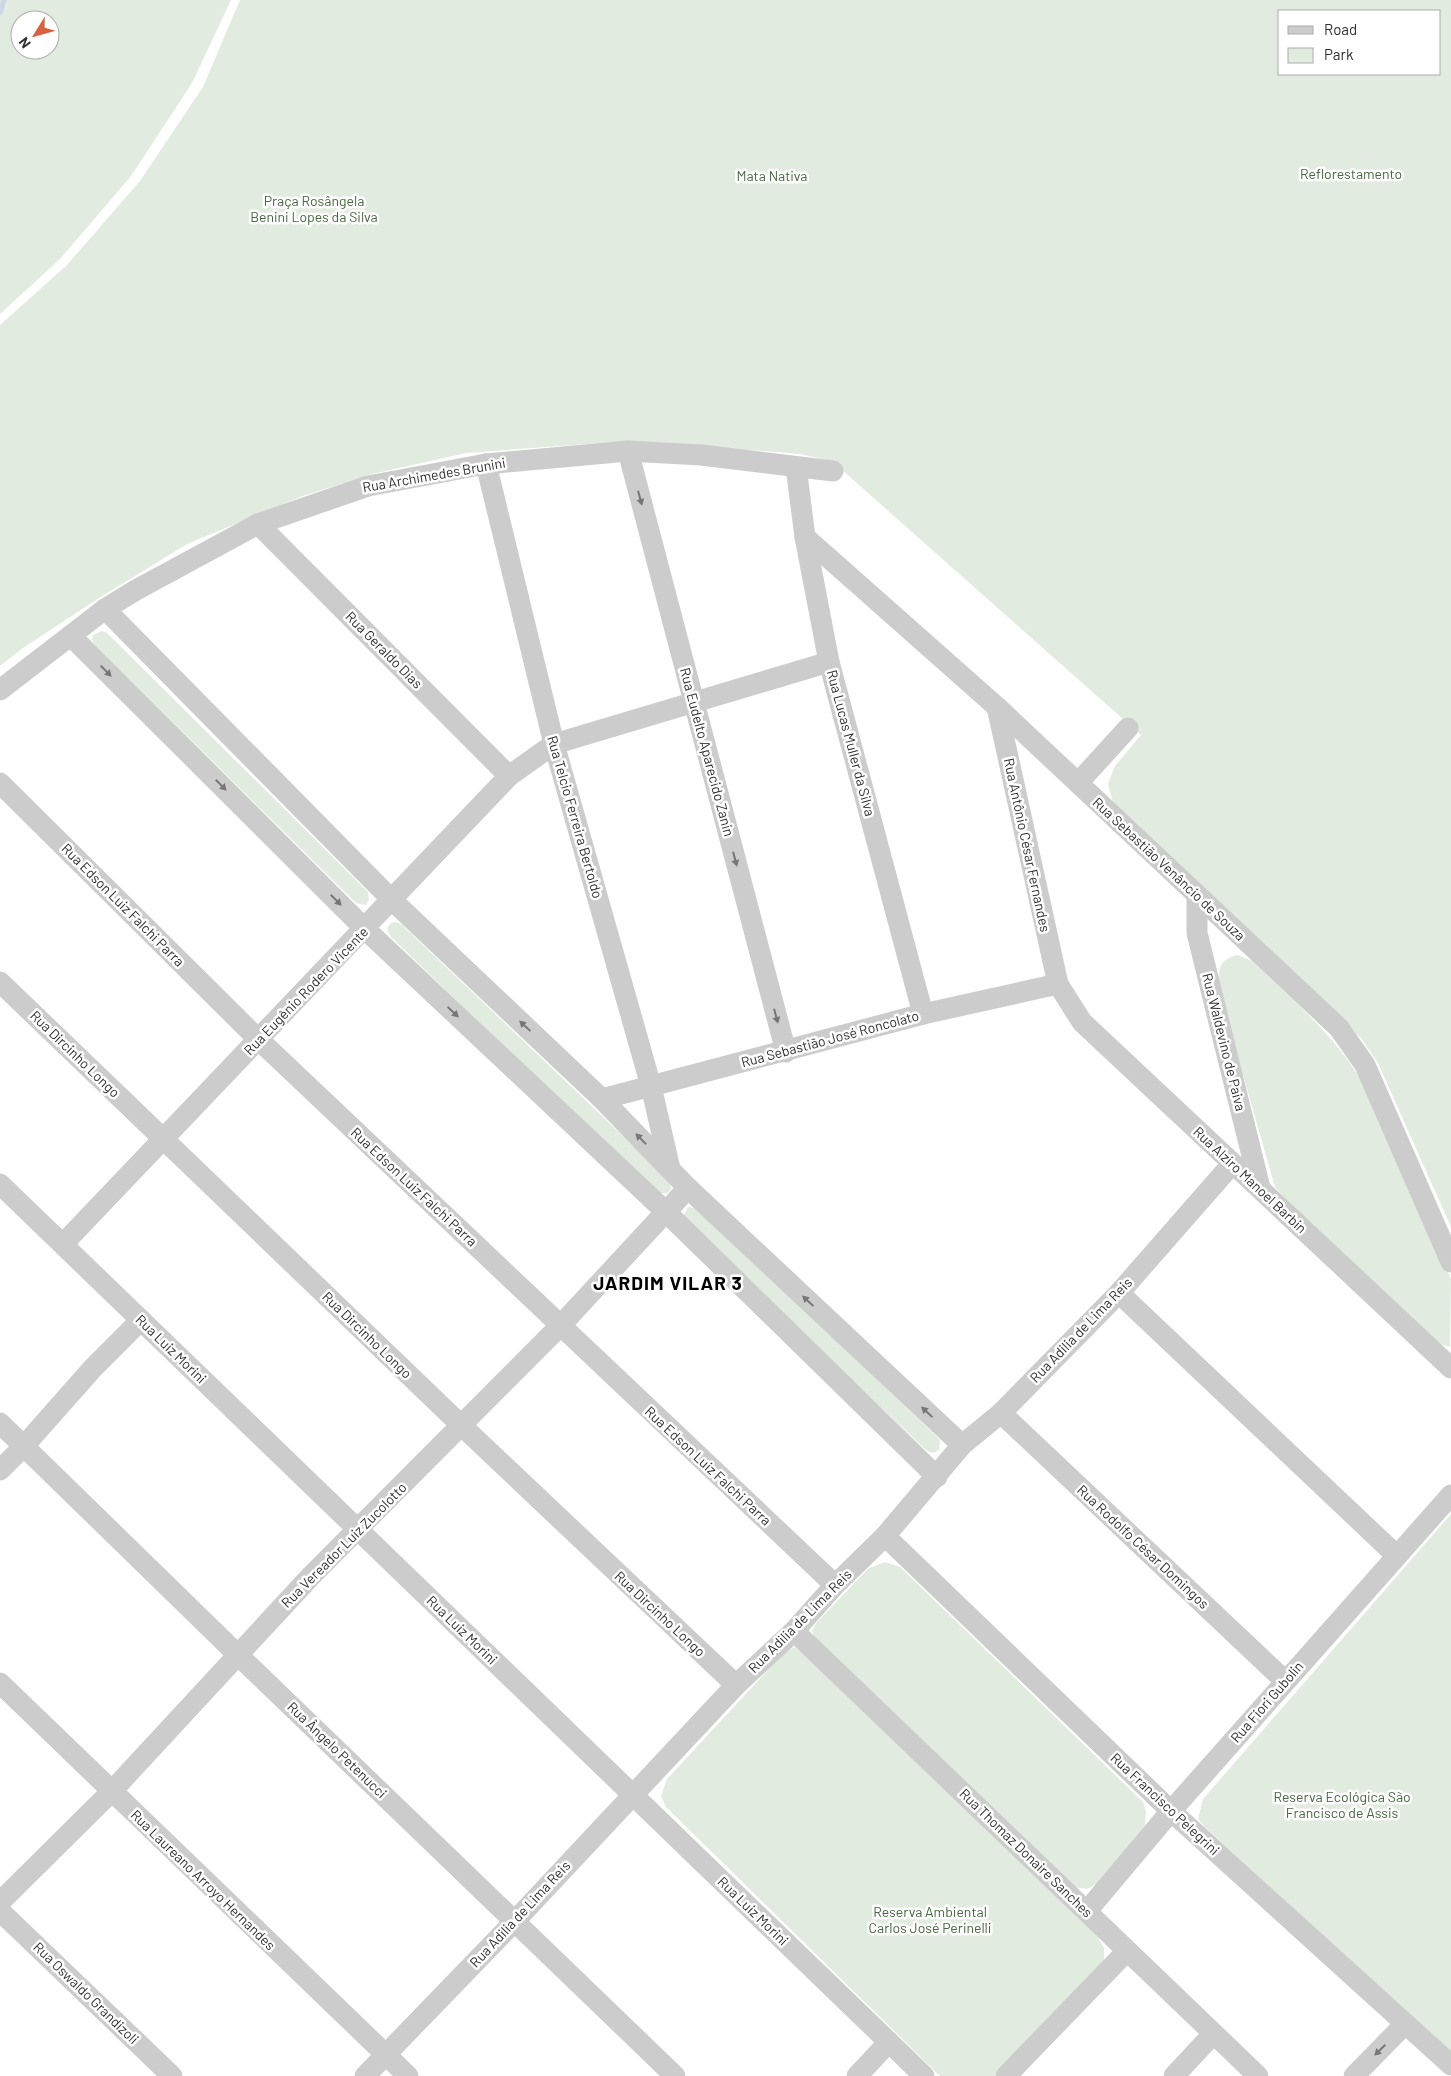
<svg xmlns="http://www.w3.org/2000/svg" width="1451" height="2076" viewBox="0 0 1451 2076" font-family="Barlow,sans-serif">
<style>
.green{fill:#e2ebdf;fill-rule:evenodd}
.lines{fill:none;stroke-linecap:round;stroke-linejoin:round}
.stream{stroke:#cdd6e9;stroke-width:5.5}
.minor{stroke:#ccc;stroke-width:21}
.oneway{fill:#767676}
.labels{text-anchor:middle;stroke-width:5;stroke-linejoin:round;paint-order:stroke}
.park-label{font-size:14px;fill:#476840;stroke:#fff}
.street-label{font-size:14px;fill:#2f2f2f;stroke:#fff}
.district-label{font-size:19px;font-weight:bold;letter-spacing:1px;fill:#000;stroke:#fff}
</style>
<rect width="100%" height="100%" fill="#fff"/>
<g class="green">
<path d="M 0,0 L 231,0 L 192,83 L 131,176 L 61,258 L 0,314 ZM 20,20 L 50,20 L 50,50 L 20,50 Z"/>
<path d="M 240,0 L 1451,0 L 1451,1227 L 1378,1063 L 1361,1038 L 1113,802 L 1108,784 L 1115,766 L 1141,735 L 832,461 L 800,454 L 764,451 L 613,442 L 466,453 L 372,474 L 303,496 L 187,544 L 99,598 L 23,648 L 0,666 L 0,325 L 67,265 L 140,181 L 203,87 ZM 1280,11 L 1440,11 L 1440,74 L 1280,74 Z"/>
<polygon points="102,631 106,632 368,892 369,899 366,905 356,903 96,646 92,640 93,635"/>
<polygon points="395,922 401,924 669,1180 671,1189 668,1193 656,1193 390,936 387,928 391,923"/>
<path d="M 1238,955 L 1252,961 C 1294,1001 1338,1038 1367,1090 L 1451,1279 L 1450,1347 L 1438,1343 L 1289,1203 L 1275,1187 L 1220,994 C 1218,976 1215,959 1238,955 Z"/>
<path d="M 688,1207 L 695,1208 L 703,1213 L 940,1440 L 939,1450 C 934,1454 931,1453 926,1450 L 689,1225 L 684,1215 Z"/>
<polygon points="1451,1514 1451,2053 1204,1826 1198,1819 1203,1799"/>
<polygon points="885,1562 900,1567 1143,1802 1146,1812 1145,1825 1101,1882 1087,1889 1073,1887 817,1645 812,1631 817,1622 869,1568"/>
<polygon points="794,1647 807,1654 1097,1936 1104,1948 1104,1960 995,2076 940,2076 666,1807 661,1796 667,1779 781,1656"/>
</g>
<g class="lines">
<polyline class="stream" points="0,12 4,0"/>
<g class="minor">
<polyline points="628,451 786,1052"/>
<polyline points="486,464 554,744 651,1086 670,1169"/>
<polyline points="796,467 805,537 829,662 923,1014"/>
<polyline points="258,524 509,776"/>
<polyline points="805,537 997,707 1339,1028 1365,1065 1451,1262"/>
<polyline points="105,609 393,901 602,1099 688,1188 962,1445"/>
<polyline points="71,636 365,929 666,1212 937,1477"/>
<polyline points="0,690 105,609 136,590 258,524 368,486 486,464 628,451 701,455 833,471"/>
<polyline points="997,707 1058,984 1082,1022 1451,1368"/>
<polyline points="0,783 259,1040 835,1585"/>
<polyline points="1078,783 1128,728"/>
<polyline points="1197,895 1197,933 1260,1188"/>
<polyline points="0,982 462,1426 736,1685"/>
<polyline points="602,1099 923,1014 1058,984"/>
<polyline points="0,1184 924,2076"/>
<polyline points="63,1244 509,776 554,744 829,662"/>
<polyline points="1119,1293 1397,1556"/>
<polyline points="1001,1413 1285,1681"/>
<polyline points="0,1423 238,1655 675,2076"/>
<polyline points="0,1470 24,1446 93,1368 141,1320"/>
<polyline points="885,1536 1171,1811 1451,2065"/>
<polyline points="794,1631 1258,2076"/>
<polyline points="0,1683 408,2076"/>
<polyline points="0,1902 111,1792 310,1577 560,1326 688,1188"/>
<polyline points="0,1911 172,2076"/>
<polyline points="1087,1911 1171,1811 1451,1495"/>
<polyline points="365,2076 514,1922 736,1685 794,1631 835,1585 885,1536 962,1445 1001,1413 1119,1293 1232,1164"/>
<polyline points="857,2076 889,2042"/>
<polyline points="1006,2076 1127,1951"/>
<polyline points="1174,2076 1213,2034"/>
<polyline points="1354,2076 1405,2024"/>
</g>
</g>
<defs><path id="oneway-solid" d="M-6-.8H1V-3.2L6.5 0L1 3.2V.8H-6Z" transform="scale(1.25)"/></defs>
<g class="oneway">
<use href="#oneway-solid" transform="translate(640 498) rotate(75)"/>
<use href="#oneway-solid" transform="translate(106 671) rotate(45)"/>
<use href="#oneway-solid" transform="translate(221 785) rotate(45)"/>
<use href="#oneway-solid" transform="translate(735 859) rotate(75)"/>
<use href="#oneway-solid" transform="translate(336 900) rotate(45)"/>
<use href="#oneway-solid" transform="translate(453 1012) rotate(43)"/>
<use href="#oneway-solid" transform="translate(776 1016) rotate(75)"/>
<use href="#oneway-solid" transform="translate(525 1026) rotate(-137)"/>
<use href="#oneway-solid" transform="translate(641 1139) rotate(-134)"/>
<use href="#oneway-solid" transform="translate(808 1301) rotate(-137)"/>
<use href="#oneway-solid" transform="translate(927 1412) rotate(-137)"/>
<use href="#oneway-solid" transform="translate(1380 2050) rotate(135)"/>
</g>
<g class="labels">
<g class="park-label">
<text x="1351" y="179">Reflorestamento</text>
<text x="772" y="181">Mata Nativa</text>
<text x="314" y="206">Praça Rosângela<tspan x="314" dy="16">Benini Lopes da Silva</tspan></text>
<text x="1342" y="1802">Reserva Ecológica São<tspan x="1342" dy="16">Francisco de Assis</tspan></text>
<text x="930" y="1917">Reserva Ambiental<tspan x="930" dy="16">Carlos José Perinelli</tspan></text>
</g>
<g class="street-label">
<text transform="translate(434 475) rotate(-10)" y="5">Rua Archimedes Brunini</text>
<text transform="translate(384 650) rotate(45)" y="5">Rua Geraldo Dias</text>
<text transform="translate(851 743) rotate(75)" y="5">Rua Lucas Muller da Silva</text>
<text transform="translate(707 752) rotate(75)" y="5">Rua Eudelto Aparecido Zanin</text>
<text transform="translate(575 817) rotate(74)" y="5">Rua Telcio Ferreira Bertoldo</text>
<text transform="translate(1027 845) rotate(78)" y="5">Rua Antônio César Fernandes</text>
<text transform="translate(1169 869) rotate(43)" y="5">Rua Sebastião Venâncio de Souza</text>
<text transform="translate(123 905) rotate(45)" y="5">Rua Edson Luiz Falchi Parra</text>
<text transform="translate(306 991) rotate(-46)" y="5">Rua Eugênio Rodero Vicente</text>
<text transform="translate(830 1039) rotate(-15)" y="5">Rua Sebastião José Roncolato</text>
<text transform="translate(1224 1042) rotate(76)" y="5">Rua Waldevino de Paiva</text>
<text transform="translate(75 1054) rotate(44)" y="5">Rua Dircinho Longo</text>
<text transform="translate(1250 1180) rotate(43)" y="5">Rua Alziro Manoel Barbin</text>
<text transform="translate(414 1187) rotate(43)" y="5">Rua Edson Luiz Falchi Parra</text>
<text transform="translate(1081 1330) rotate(-46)" y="5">Rua Adilia de Lima Reis</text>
<text transform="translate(367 1335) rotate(44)" y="5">Rua Dircinho Longo</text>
<text transform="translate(171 1349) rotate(44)" y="5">Rua Luiz Morini</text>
<text transform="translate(708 1466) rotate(43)" y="5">Rua Edson Luiz Falchi Parra</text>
<text transform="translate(344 1545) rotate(-45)" y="5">Rua Vereador Luiz Zucolotto</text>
<text transform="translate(1143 1547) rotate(43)" y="5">Rua Rodolfo César Domingos</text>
<text transform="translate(660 1614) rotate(43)" y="5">Rua Dircinho Longo</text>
<text transform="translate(800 1621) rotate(-45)" y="5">Rua Adilia de Lima Reis</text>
<text transform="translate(462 1630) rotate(44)" y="5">Rua Luiz Morini</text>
<text transform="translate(1267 1702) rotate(-49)" y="5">Rua Fiori Gubolin</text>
<text transform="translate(337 1750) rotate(44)" y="5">Rua Ângelo Petenucci</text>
<text transform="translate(1165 1804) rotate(43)" y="5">Rua Francisco Pelegrini</text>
<text transform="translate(1026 1853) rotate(44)" y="5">Rua Thomaz Donaire Sanches</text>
<text transform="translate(203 1880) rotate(44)" y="5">Rua Laureano Arroyo Hernandes</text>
<text transform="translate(753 1911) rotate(44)" y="5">Rua Luiz Morini</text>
<text transform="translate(520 1914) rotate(-47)" y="5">Rua Adilia de Lima Reis</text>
<text transform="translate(86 1993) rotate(44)" y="5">Rua Oswaldo Grandizoli</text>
</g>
<g class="district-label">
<text x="668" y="1290">JARDIM VILAR 3</text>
</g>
</g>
<rect x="1278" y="10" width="162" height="65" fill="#ffffff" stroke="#acacac"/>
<rect x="1288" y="26" width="25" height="8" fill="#cccccc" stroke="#acacac"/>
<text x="1324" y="35" font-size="15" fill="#2f2f2f">Road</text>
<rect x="1288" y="48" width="25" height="15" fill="#e2ebdf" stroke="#acacac"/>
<text x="1324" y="60" font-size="15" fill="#2f2f2f">Park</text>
<g transform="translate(35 35) rotate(233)"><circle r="24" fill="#ffffff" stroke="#acacac"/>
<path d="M0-4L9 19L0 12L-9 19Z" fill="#d66242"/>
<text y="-8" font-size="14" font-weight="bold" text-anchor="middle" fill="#2f2f2f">N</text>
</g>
</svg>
